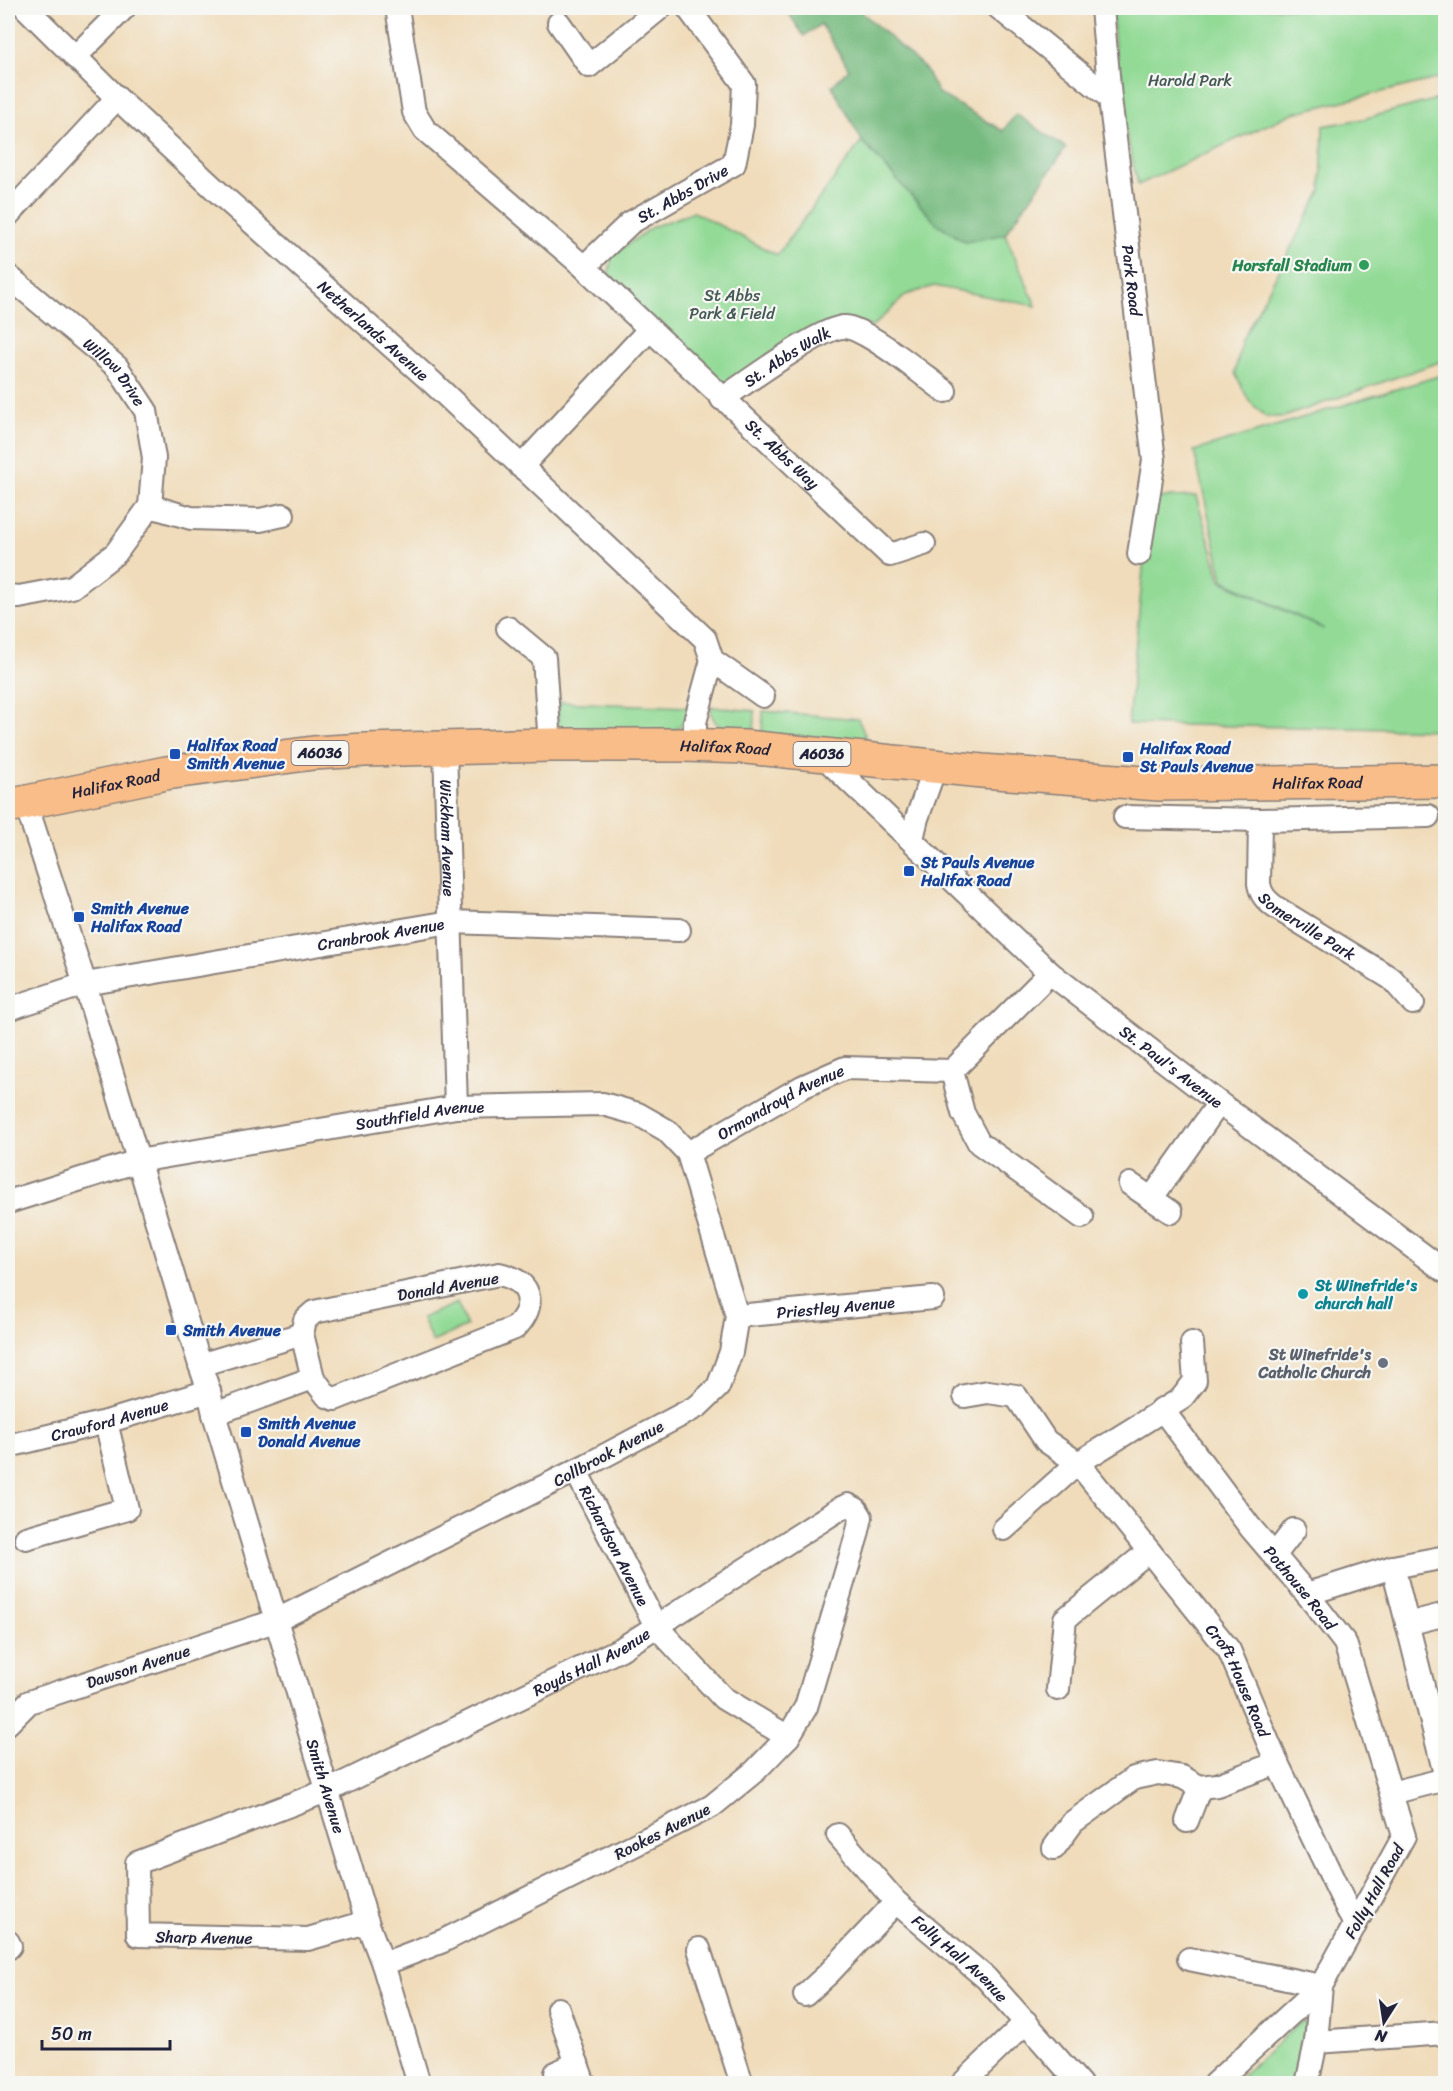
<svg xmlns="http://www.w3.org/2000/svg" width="1453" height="2091" viewBox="0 0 1453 2091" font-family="Sriracha,sans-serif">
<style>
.green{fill:#92da95;stroke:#5a7e68;stroke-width:1.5}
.forest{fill:#75ba7e;stroke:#4c6e5c;stroke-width:1.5}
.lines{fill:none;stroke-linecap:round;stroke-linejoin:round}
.minor-casing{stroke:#897f7a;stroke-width:26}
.highway-casing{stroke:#897f7a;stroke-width:36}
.minor{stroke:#fff;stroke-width:22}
.highway{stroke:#f8bd89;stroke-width:33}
.leisure-dot{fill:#2e9e5b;stroke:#f6f6f2;stroke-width:2}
.transit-dot{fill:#1a4fb4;stroke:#f6f6f2;stroke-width:2}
.culture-dot{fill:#0f9aa8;stroke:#f6f6f2;stroke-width:2}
.worship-dot{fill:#6b7280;stroke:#f6f6f2;stroke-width:2}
.labels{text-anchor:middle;stroke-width:4.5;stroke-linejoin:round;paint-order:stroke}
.shield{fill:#f6f6f2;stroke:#626272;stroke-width:1.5}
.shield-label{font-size:15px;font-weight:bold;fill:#22223b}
.park-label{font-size:16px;fill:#445956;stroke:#f6f6f2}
.street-label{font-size:16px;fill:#22223b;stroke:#f6f6f2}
.leisure-label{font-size:16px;font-weight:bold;fill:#27864d;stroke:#f6f6f2;text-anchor:end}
.transit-label{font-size:16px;font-weight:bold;fill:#164399;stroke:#f6f6f2;text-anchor:start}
.culture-label{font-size:16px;font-weight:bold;fill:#0d838f;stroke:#f6f6f2;text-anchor:start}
.worship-label{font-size:16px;font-weight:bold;fill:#5b616d;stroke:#f6f6f2;text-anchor:end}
</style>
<rect width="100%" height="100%" fill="#f6f6f2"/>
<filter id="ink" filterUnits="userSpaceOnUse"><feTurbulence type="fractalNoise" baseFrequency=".0167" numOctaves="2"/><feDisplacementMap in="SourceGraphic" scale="12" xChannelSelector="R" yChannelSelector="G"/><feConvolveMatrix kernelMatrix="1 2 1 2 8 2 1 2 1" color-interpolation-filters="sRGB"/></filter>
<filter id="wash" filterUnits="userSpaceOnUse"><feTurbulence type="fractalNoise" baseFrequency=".008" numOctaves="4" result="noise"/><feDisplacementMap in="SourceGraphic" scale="24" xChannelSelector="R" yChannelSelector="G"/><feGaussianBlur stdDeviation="1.35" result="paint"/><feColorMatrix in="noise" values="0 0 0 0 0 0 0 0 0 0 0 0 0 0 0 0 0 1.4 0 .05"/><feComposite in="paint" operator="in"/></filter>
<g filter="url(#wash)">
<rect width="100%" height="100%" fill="#f0dcba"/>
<g class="green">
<polygon points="1112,8 1445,8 1445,77 1293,113 1138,185 1119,102"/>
<polygon points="1445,97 1445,360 1284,417 1266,417 1249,401 1235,373 1242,340 1321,191 1323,126 1363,119"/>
<polygon points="862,141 936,223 965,242 1005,234 1036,306 934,286 906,295 872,327 850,320 725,387 607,281 612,256 652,227 694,212 777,255"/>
<polygon points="1445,374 1445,730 1128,724 1150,498 1196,496 1221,581 1324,629 1223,580 1194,451"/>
<path d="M 559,702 L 688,707 C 686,719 683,728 671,731 L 555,728 L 558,719 Z"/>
<path d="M 712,707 L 755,711 L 754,733 C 734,731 713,733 710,708 Z"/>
<polygon points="763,711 858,719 867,740 867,742 762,734"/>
<polygon points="457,1303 467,1326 432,1342 422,1318"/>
<polygon points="1302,2021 1306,2023 1294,2083 1233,2084"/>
</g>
<polygon class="forest" points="785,8 857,8 925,69 938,93 1003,131 1016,114 1066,148 1005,234 965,242 936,223 862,141 832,86 849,69 821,24 804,36"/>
</g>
<g filter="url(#ink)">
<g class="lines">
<defs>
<g id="minor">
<path id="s1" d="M 26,8 L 117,98 L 219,193 L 433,383 L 705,639 L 712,660 L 763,696"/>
<path id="s2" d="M 397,8 L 414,112 L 425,130 L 584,267 L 890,555 L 924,544"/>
<polyline points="999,8 1110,98"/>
<path id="s3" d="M 1102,8 L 1110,98 L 1154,460 L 1139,554"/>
<polyline points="559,23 589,66 660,8"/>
<polyline points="75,57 124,8"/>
<polyline points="8,215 117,98"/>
<path id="s4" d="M 584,267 L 630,223 L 734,164 L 742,125 L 744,84 L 688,8"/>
<path id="s5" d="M 8,276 L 117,367 L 146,411 L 154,458 L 150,506 L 116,553 L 72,587 L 19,597 L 8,596"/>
<path id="s6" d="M 722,399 C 743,385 824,325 845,327 C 868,329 924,376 945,391"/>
<polyline points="521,467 649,330"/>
<polyline points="150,506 191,518 260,520 283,515"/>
<polyline points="508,628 544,658 550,745"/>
<polyline points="695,745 695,722 712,660"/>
<path id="s7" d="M 445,748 L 456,1107"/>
<path id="s8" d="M 821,754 L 1050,973 L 1219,1103 L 1446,1272"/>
<path id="s9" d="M 25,801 L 85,984 L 200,1365 L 209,1391 L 214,1414 L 367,1922 L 383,1964 L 419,2084"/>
<polyline points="1125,817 1260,820 1428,816"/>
<path id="s10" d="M 1260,820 L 1259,884 C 1261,895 1266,900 1275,907 L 1392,979 L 1413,1003"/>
<polyline points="912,839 917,818 936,765"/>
<polyline points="1050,973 952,1071 963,1113 979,1143 1082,1217"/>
<path id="s11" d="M 8,1009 L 85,984 L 450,922 L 679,930"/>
<path id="s12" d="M 688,1153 L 802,1087 L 845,1068 L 952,1071"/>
<polyline points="1130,1184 1171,1212"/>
<polyline points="1151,1199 1219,1103"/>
<path id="s13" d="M 8,1202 L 138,1161 L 456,1107 L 603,1104 L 638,1114 L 666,1130 L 688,1153 L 737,1316 L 731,1352 L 718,1387 L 698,1406 L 587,1465 L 275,1621 L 29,1702 L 8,1723"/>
<path d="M 499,1274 C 531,1281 538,1304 515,1328 L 335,1399 L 327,1396 L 313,1378 L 302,1334 L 305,1320 L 314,1312 Z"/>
<path id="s14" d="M 737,1316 L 933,1298"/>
<polyline points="200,1365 302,1334"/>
<path id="s15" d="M 965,1396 L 988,1392 L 1016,1396 L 1046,1441 L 1078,1463 L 1229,1650 L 1277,1763 L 1355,1925"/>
<path id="s16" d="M 1162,1409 L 1250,1527 L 1307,1594 L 1345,1643 L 1404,1836 L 1321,1986 L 1214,2084"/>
<polyline points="214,1414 313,1378"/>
<path id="s17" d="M 8,1446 L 106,1422 L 209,1391"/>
<path id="s18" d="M 576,1471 L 656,1626 L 723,1698 L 788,1737"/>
<polyline points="1004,1529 1078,1463 1181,1399 1195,1381 1192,1343"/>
<polyline points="26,1538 127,1509 106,1422"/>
<polyline points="1274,1556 1294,1530"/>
<polyline points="1393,1567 1446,1778"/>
<polyline points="1307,1594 1393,1567 1446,1557"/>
<polyline points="1407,1624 1446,1614"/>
<polyline points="1058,1689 1065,1619 1149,1551"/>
<polyline points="1391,1793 1446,1779"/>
<polyline points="1187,1821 1200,1787"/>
<path id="s19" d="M 838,1835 L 896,1902 L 986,1978 L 1080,2084"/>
<polyline points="1054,1848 1073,1822 1134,1778 1158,1773 1182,1777 1200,1787 1217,1785 1277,1763"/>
<path id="s20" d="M 367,1922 L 308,1939 L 138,1935 L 137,1863 L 329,1790 L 621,1649 L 841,1508 L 848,1505 L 856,1509 L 861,1517 L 857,1535 L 806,1707 L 788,1737 L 755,1771 L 712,1806 L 443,1941 L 383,1964"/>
<polyline points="8,1942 10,1946 8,1948"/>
<polyline points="699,1949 742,2084"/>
<polyline points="1189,1959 1321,1986 1316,2042 1307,2084"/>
<polyline points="805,1995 828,1974 896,1902"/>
<polyline points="558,2009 584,2084"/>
<polyline points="1316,2042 1446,2033"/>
<polyline points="556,2073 577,2063"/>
<polyline points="962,2084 1026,2022"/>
</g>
<g id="highway">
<path id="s21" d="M 8,806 L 166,773 L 313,753 L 365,750 L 550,745 L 683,745 L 746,747 L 982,771 L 1159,784 L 1446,781"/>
</g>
</defs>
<use href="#minor" class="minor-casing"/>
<use href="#highway" class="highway-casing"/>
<use href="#minor" class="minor"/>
<use href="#highway" class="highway"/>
</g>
</g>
<circle class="leisure-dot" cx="1364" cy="265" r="6"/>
<g class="transit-dot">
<rect x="169" y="748" width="12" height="12" rx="3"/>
<rect x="1122" y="751" width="12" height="12" rx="3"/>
<rect x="903" y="865" width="12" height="12" rx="3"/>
<rect x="73" y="911" width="12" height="12" rx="3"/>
<rect x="165" y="1324" width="12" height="12" rx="3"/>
<rect x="240" y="1426" width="12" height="12" rx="3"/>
</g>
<circle class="culture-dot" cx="1303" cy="1294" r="6"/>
<circle class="worship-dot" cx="1383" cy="1363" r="6"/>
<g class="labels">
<g class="shield">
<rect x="291.5" y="741" width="57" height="24" rx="4.5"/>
<rect x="793.5" y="742" width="57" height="24" rx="4.5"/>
</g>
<g class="shield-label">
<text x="320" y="758">A6036</text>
<text x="822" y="759">A6036</text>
</g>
<g class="park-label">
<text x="1190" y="86">Harold Park</text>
<text x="732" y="301">St Abbs<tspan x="732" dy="18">Park &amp; Field</tspan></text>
</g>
<g class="street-label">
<text dy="6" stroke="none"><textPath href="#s4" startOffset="124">St. Abbs Drive</textPath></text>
<text dy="6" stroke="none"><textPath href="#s3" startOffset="274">Park Road</textPath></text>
<text dy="6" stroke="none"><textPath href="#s1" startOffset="474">Netherlands Avenue</textPath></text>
<text dy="6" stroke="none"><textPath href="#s6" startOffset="78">St. Abbs Walk</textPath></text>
<text dy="6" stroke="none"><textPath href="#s5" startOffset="144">Willow Drive</textPath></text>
<text dy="6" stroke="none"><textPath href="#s2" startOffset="609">St. Abbs Way</textPath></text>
<text dy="6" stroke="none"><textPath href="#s21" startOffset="722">Halifax Road</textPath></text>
<text dy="6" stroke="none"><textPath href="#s21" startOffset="110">Halifax Road</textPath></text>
<text dy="6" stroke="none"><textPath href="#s21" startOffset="1316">Halifax Road</textPath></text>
<text dy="6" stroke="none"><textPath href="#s7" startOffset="90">Wickham Avenue</textPath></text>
<text dy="6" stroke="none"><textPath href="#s10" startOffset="130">Somerville Park</textPath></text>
<text dy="6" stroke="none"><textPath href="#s11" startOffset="381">Cranbrook Avenue</textPath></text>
<text dy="6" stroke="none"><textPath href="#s8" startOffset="470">St. Paul's Avenue</textPath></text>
<text dy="6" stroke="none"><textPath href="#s12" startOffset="106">Ormondroyd Avenue</textPath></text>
<text dy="6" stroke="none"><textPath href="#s13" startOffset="422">Southfield Avenue</textPath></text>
<text transform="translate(448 1286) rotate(-10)" y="6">Donald Avenue</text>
<text dy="6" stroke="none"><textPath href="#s14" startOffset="99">Priestley Avenue</textPath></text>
<text dy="6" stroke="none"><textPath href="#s17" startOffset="105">Crawford Avenue</textPath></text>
<text transform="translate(608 1453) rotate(-28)" y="6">Collbrook Avenue</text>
<text dy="6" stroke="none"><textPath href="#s18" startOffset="84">Richardson Avenue</textPath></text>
<text dy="6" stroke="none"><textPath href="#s16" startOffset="226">Pothouse Road</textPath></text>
<text dy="6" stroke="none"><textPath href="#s20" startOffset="801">Royds Hall Avenue</textPath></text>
<text transform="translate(138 1666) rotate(-18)" y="6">Dawson Avenue</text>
<text dy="6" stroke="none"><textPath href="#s15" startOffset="416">Croft House Road</textPath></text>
<text dy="6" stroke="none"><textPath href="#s9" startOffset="1030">Smith Avenue</textPath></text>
<text transform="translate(662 1831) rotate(-27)" y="6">Rookes Avenue</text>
<text transform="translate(1374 1891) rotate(-61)" y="6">Folly Hall Road</text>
<text transform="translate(204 1937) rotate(1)" y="6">Sharp Avenue</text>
<text dy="6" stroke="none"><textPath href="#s19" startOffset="174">Folly Hall Avenue</textPath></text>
</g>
<g class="leisure-label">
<text x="1352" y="271">Horsfall Stadium</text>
</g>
<g class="transit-label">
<text x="187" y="751">Halifax Road<tspan x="187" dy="18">Smith Avenue</tspan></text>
<text x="1140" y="754">Halifax Road<tspan x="1140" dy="18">St Pauls Avenue</tspan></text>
<text x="921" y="868">St Pauls Avenue<tspan x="921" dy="18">Halifax Road</tspan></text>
<text x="91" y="914">Smith Avenue<tspan x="91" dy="18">Halifax Road</tspan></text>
<text x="183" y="1336">Smith Avenue</text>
<text x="258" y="1429">Smith Avenue<tspan x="258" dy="18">Donald Avenue</tspan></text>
</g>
<g class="culture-label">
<text x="1315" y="1291">St Winefride's<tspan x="1315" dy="18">church hall</tspan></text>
</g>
<g class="worship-label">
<text x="1371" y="1360">St Winefride's<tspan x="1371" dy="18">Catholic Church</tspan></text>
</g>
</g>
<rect width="1453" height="2091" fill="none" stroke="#f6f6f2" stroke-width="30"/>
<g transform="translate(1384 2022) rotate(192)" stroke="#f6f6f2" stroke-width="4.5" paint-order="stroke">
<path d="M0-4.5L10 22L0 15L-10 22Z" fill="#22223b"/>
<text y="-9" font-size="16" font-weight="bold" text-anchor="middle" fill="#22223b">N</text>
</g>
<path d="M42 2040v9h128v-9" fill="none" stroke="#22223b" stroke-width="3"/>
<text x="51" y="2040" font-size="18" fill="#22223b" stroke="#f6f6f2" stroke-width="4.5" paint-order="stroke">50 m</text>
</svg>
